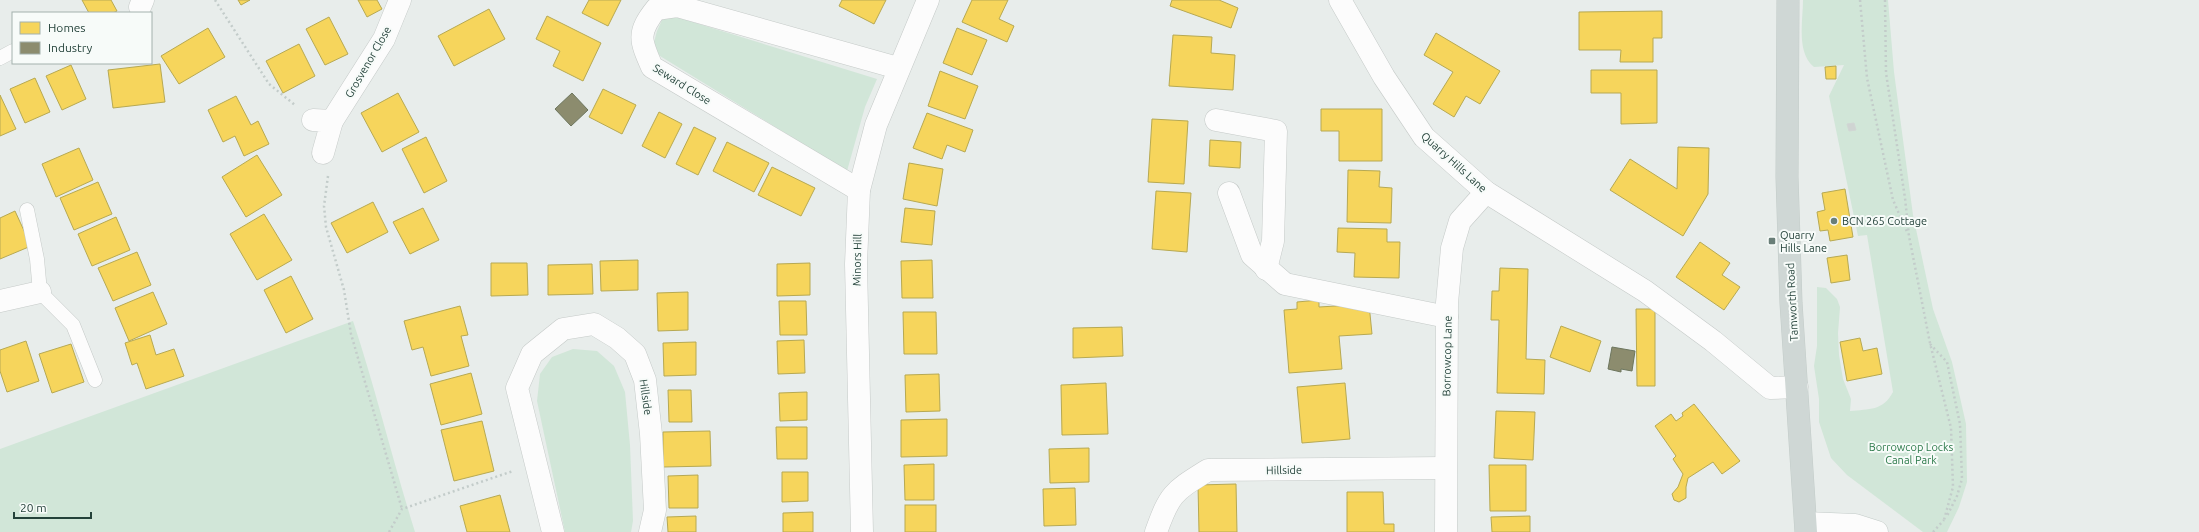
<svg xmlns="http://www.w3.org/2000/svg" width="2199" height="532" viewBox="0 0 2199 532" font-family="Ubuntu,sans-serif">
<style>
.green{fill:#d1e6d8}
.homes{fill:#f6d55c;stroke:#b7a952}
.industry{fill:#8c8c6e;stroke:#6d765e}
.building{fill:#cfd4d2;stroke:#d1d6d4}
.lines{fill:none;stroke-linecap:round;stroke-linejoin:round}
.lane-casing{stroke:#c5cac8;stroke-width:15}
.street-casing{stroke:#c5cac8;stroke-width:23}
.secondary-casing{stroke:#c3cbc8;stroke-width:23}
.primary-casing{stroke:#c3ccc9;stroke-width:23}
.path{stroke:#c3ccca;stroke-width:2.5;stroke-dasharray:2 3;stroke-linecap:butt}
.lane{stroke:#fcfcfc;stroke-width:14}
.street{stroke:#fcfcfc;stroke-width:22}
.secondary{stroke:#fcfcfc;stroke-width:22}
.primary{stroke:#cfd7d5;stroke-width:22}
.poi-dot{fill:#697e78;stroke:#f7fbf9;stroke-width:1.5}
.labels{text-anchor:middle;stroke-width:4;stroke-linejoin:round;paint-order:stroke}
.street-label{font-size:11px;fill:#24423a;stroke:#f7fbf9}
.poi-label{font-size:11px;fill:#24423a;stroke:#f7fbf9;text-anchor:start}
.park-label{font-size:11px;fill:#2d7a4b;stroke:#f7fbf9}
</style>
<rect width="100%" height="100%" fill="#e8edeb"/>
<g class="green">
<path d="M 1803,0 L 1888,0 L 1894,72 L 1913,215 L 1933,309 L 1952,362 L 1966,424 L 1967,482 L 1959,507 L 1947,532 L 1923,532 L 1847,475 L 1831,458 L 1819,422 L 1819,399 L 1814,366 L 1817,346 L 1817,287 L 1826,288 L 1837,299 L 1840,307 L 1838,333 L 1839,355 L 1843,379 L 1851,399 L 1850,411 C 1869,409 1883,411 1893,392 L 1867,235 L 1858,236 L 1829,96 L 1844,65 L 1814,67 C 1796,52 1803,21 1803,0 Z"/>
<polygon points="673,16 877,79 865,107 847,171 660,56 653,46 657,31 662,20"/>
<path d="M 353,321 C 376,390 393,462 415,532 L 0,532 L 0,449 Z"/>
<polygon points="573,349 597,351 614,366 625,392 630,445 633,521 631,532 565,532 537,401 540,374 552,357"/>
</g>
<g class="homes">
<polygon points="82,0 111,0 117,11 113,13 89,13"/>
<polygon points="238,0 250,0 241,5"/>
<polygon points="358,0 377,0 382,9 367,17"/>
<polygon points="589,0 621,0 608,26 582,13"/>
<polygon points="842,0 886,0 874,24 839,6"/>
<polygon points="972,0 1008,0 999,19 1014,26 1007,42 962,22"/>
<polygon points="1172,0 1219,0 1238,8 1231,28 1170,6"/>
<polygon points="489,9 505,39 454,66 438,36"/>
<polygon points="1662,11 1662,38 1653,38 1653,62 1620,62 1621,50 1579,50 1579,12"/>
<polygon points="547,16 601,43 583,81 553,66 560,51 536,39"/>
<polygon points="329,17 348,54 325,65 306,29"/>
<polygon points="208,28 225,57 179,84 161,56"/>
<polygon points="957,28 987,40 972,75 943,63"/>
<polygon points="1436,33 1500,71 1480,104 1466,96 1454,117 1433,104 1453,72 1424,55"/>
<polygon points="1173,35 1212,37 1211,53 1235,55 1233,90 1169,86"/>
<polygon points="299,44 315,76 283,93 266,61"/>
<polygon points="160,64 165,102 113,108 108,70"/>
<polygon points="71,65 86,99 62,110 46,76"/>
<polygon points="1836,66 1836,79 1826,79 1825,67"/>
<polygon points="1591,70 1657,70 1657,123 1621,124 1621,93 1591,93"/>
<polygon points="940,71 978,86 965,119 928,106"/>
<polygon points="35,78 50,112 25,123 10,89"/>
<polygon points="603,89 636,105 622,134 589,117"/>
<polygon points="398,93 419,132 382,152 361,113"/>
<polygon points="0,95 16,129 0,136"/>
<polygon points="236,96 251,125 258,121 269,144 244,156 235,136 223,142 208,110"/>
<polygon points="1321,109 1382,109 1382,161 1339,161 1339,131 1321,131"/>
<polygon points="659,112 682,124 665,158 642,146"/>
<polygon points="927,113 973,130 965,152 947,145 942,159 913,148"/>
<polygon points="1152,119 1188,121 1184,184 1148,182"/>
<polygon points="694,127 716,138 698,175 676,164"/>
<polygon points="426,137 447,181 424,193 402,149"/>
<polygon points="1210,140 1241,142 1240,168 1209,166"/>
<polygon points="727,142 769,163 754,192 713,171"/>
<polygon points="1678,147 1709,148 1708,194 1683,236 1610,190 1630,159 1677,189"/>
<polygon points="79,148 93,180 56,197 42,164"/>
<polygon points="257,155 282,195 246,217 222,177"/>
<polygon points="909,163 943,169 937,206 903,199"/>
<polygon points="772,167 815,188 801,216 758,195"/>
<polygon points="1348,170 1380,171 1379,187 1392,188 1391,223 1347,222"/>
<polygon points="98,182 112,214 74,230 60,198"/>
<polygon points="1845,189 1853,237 1830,241 1828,230 1820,231 1817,212 1825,210 1822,193"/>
<polygon points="1156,191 1191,193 1187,252 1152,249"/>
<polygon points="373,202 388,232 347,253 331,223"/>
<polygon points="423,208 439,240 410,254 393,222"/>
<polygon points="905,208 935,211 932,245 901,242"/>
<polygon points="15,211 31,246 0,259 0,218"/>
<polygon points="264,214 292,260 257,280 230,234"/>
<polygon points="116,217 130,250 92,266 78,234"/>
<polygon points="1338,228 1387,229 1387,242 1400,242 1399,278 1354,277 1355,253 1337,252"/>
<polygon points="1700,242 1730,263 1722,275 1740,287 1724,310 1676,277"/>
<polygon points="137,252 151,285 113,301 98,268"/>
<polygon points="1847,255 1850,280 1831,283 1827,258"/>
<polygon points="638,260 638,290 601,291 600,261"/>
<polygon points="932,260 933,298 902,298 901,261"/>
<polygon points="491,263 527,263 528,295 491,296"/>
<polygon points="810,263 810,295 777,296 777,264"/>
<polygon points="592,264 593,294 548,295 548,265"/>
<polygon points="1500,268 1528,269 1526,359 1545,360 1544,394 1497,393 1499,320 1491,320 1492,291 1499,291"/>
<polygon points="291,276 313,319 286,333 264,290"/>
<polygon points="153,292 167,324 129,341 115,308"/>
<polygon points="688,292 688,330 658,331 657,293"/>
<polygon points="1319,300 1319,307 1369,304 1372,334 1339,336 1342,369 1289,373 1284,310 1297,309 1297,302"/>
<polygon points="779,301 806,301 807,335 780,335"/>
<polygon points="460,306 468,335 461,336 469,366 431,376 423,347 412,350 404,321"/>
<polygon points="1636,309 1655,309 1655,386 1637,386"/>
<polygon points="903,312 936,312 937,354 904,354"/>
<polygon points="1561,326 1601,341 1590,372 1550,357"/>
<polygon points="1122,327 1123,356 1073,358 1073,328"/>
<polygon points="150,335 156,355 174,349 184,376 146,389 137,363 132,365 125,343"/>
<polygon points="1860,338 1863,351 1877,348 1882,374 1847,381 1840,342"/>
<polygon points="804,340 805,373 778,374 777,341"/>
<polygon points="26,341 39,381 7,392 0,371 0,350"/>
<polygon points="696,342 696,375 664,376 663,343"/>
<polygon points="71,344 84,382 52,393 39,354"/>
<polygon points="471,373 482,414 441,425 430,384"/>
<polygon points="939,374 940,411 906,412 905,375"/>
<polygon points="1106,383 1108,434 1062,435 1061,385"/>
<polygon points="1345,383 1350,439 1302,443 1297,387"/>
<polygon points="668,390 691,390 692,422 669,422"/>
<polygon points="807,392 807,420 780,421 779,393"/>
<polygon points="1694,404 1740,461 1722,474 1713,462 1688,478 1686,487 1686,498 1679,502 1674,500 1672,494 1678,487 1683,474 1673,459 1676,456 1655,426 1671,414 1676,421 1683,416 1682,413"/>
<polygon points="1496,411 1535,412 1533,460 1494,458"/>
<polygon points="947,419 947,456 901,457 901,420"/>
<polygon points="482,421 494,471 454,481 441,430"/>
<polygon points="776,427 807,427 807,459 777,459"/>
<polygon points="710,431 711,466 663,467 663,432"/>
<polygon points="1089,448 1089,482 1050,483 1049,449"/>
<polygon points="934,464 934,500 905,500 904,465"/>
<polygon points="1489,465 1526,465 1526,511 1490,511"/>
<polygon points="782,472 808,472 808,501 782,502"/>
<polygon points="698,475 698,508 669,508 668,476"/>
<polygon points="1236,484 1237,532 1199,532 1198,485"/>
<polygon points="1075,488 1076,525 1044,526 1043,489"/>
<polygon points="1347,492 1383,492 1384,524 1394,524 1394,532 1347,532"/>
<polygon points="500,495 510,532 467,532 460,506"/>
<rect x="905" y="505" width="31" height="27"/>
<polygon points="813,512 813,532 783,532 783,513"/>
<polygon points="696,516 696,532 668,532 667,517"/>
<polygon points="1530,516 1530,532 1492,532 1491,517"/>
</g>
<g class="industry">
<polygon points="572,93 588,110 571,126 555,109"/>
<polygon points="1612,347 1635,351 1632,371 1621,369 1621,372 1608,369"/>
</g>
<polygon class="building" points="1854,123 1856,130 1849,131 1847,124"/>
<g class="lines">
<defs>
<g id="lane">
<polyline points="0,58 13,51"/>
<polyline points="27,210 37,259 40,292 73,325 95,380"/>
</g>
<g id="street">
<polyline points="1340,0 1384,77 1424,137 1486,192 1645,291 1713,341 1770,388 1797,387"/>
<polyline points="140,7 143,0"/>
<polyline points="313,120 332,121 323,153"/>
<polyline points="1216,120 1276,131 1273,241 1266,269"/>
<polyline points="332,121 384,39 400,0"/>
<path d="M 859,190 L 652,67 C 640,40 637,33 656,9 L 677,6 L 898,68"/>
<polyline points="1229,193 1252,255 1285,284 1447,317"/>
<polyline points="0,301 40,292"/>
<polyline points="553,532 517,388 532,354 563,329 594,324 617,338 635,354 645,380 651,434 655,510 650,532"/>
<polyline points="862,532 856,264 859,190 876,125 928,0"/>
<path d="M 1156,532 C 1170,493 1173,492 1208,470 L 1445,468"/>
<polyline points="1446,532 1447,303 1452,248 1460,221 1486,192"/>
</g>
<polyline id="secondary" points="1806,523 1855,525 1877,532"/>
<polyline id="primary" points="1788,0 1787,177 1791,303 1806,532"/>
</defs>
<use href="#lane" class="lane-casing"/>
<use href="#street" class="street-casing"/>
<use href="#secondary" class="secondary-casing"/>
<use href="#primary" class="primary-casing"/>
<g class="path">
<polyline points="215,0 269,84 295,105"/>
<polyline points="1860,0 1867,78 1893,200 1908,234"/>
<polyline points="1885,0 1886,73 1905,198 1909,236 1930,343 1951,428 1953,487 1944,520"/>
<polyline points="328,176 324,206 326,227 344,290 351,334 402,509"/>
<polyline points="1930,344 1947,362 1960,424 1962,479 1957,496 1947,516"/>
<polyline points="389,532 402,509 513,471"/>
<polyline points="1933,532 1944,520"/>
</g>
<use href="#lane" class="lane"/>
<use href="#street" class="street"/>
<use href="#secondary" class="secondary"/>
<use href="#primary" class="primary"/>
</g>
<g class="poi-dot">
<circle cx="1834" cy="221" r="4"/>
<rect x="1768" y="237" width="8" height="8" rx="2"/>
</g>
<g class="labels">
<g class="street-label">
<text transform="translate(368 62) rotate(-60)" y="4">Grosvenor Close</text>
<text transform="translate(682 84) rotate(32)" y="4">Seward Close</text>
<text transform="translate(1454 162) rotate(42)" y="4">Quarry Hills Lane</text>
<text transform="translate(857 260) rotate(-89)" y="4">Minors Hill</text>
<text transform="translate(1792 302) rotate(-93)" y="4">Tamworth Road</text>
<text transform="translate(1447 356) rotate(-89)" y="4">Borrowcop Lane</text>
<text transform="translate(646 397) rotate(82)" y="4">Hillside</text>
<text transform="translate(1284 470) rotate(-1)" y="4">Hillside</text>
</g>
<g class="poi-label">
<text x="1842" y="225">BCN 265 Cottage</text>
<text x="1780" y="239">Quarry<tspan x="1780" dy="13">Hills Lane</tspan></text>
</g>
<g class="park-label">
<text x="1911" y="451">Borrowcop Locks<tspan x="1911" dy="13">Canal Park</tspan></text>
</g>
</g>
<rect x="12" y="12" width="140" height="52" fill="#f7fbf9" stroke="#a3b1ad"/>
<rect x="20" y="22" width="20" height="12" fill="#f6d55c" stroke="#a3b1ad"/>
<text x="48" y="32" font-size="12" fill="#24423a">Homes</text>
<rect x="20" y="42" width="20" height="12" fill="#8c8c6e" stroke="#a3b1ad"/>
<text x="48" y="52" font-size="12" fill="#24423a">Industry</text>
<path d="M14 512v6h77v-6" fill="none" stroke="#24423a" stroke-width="2"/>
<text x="20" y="512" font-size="12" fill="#24423a" stroke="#f7fbf9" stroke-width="3" paint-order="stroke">20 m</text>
</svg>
